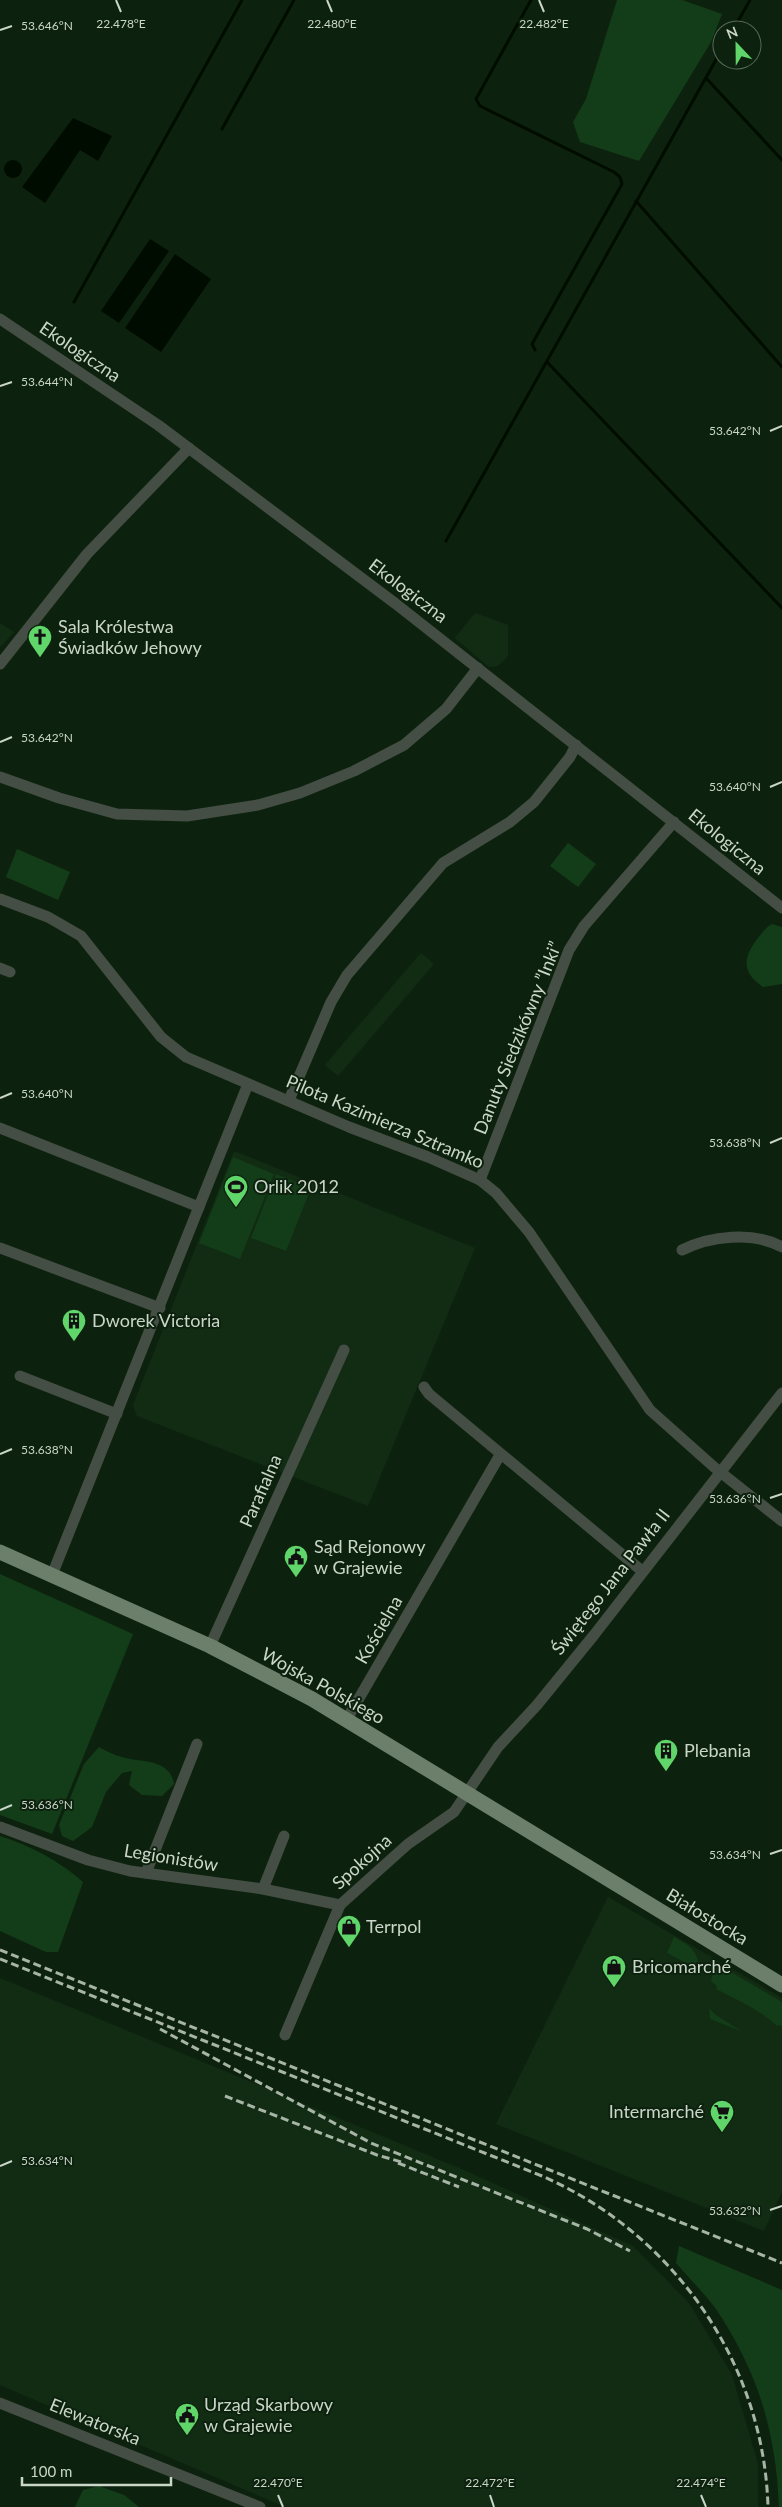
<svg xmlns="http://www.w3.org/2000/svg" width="782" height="2507" viewBox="0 0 782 2507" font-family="Lato,sans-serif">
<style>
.built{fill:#122c14}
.green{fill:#133d18}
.water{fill:#000c00}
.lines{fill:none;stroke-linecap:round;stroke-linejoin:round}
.stream{stroke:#000c00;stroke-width:3}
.minor{stroke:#444e44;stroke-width:11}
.primary{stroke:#6b7f6b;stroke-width:15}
.rail{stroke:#a7b5a7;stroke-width:3;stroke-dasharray:8 4;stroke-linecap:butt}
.ticks{fill:none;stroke:#c9d6c9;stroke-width:2}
.labels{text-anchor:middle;stroke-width:4;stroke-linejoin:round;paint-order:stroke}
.street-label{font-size:18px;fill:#c9d6c9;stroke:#0d220e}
.poi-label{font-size:18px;fill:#c9d6c9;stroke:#0d220e;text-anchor:start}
.ticks-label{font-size:12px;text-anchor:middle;fill:#c9d6c9;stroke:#0d220e;stroke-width:4;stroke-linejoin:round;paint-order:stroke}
</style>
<rect width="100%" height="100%" fill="#0d220e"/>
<g class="built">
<polygon points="475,613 508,625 508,656 498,666 489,667 455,638"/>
<polygon points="0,623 14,632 0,647"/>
<polygon points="421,953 434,964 338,1076 325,1065"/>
<polygon points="234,1151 475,1248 368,1506 137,1416 133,1405"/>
<polygon points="608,1897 782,1998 782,2192 764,2231 496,2124"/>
<polygon points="0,1978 459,2168 633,2246 689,2303 732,2375 758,2464 758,2507 285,2507 0,2385"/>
</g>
<g class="green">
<polygon points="617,0 682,0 722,14 711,42 639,161 580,142 573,122 586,99"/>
<polygon points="568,843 596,864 578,887 550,866"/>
<polygon points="17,849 70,872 58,900 6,877"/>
<path d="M 772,924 L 782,927 L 782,984 L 763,987 C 741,972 743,957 758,938 C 763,932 765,928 772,924 Z"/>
<polygon points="233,1157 274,1174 240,1259 199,1243"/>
<polygon points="276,1174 311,1188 286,1251 251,1238"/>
<polygon points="0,1574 133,1634 52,1834 0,1815"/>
<path d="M 99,1747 C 106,1751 114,1755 122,1757 C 141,1763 170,1758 174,1784 L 162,1796 L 142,1795 L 129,1785 L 132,1771 L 122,1773 L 106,1792 L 92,1827 L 73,1841 L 62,1836 L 59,1825 L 84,1764 Z"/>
<path d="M 0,1836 C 31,1846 58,1860 83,1882 L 58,1952 L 46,1952 L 0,1931 Z"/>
<path d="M 674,1937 C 686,1944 696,1948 698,1962 L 692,1966 L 667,1953 Z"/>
<path d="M 721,1966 L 782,2002 L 782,2027 L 780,2025 L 777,2026 C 759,2009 739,2001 716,1989 L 717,1986 L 711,1981 L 714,1969 Z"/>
<polygon points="709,2008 716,2015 741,2031 710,2019"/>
<path d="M 679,2246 L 782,2290 L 782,2507 L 779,2507 C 776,2432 758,2372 716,2309 C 704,2293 689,2278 676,2263 Z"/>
<polygon points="99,2486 124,2495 139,2507 75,2507 83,2490"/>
</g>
<g class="water">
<polygon points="73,118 112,136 98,161 80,150 45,203 22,187"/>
<circle cx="13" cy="169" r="9"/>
<polygon points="150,239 169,251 119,323 101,311"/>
<polygon points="175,254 211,279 161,352 125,328"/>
</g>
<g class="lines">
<g class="stream">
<polyline points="531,0 476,99 480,106 614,172 620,177 622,184 532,344 535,350"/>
<polyline points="733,30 750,0"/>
<polyline points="706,78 782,160"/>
<polyline points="222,129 294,0"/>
<polyline points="636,201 782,367"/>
<polyline points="74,302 242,0"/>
<polyline points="547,362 782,608"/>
<polyline points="446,541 722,49"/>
</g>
<g class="minor">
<polyline points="0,319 158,425 396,604 782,908"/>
<polyline points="0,664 87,554 189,448"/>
<polyline points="0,777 59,798 117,814 187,816 258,805 300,793 354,771 404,745 446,709 478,668"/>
<polyline points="0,899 48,917 81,936 161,1037 186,1057 349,1127 428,1157 480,1180 496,1193 529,1232 650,1410 714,1467 782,1521"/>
<polyline points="0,968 10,972"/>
<polyline points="289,1100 331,1002 347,975 443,863 510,822 534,802 570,757 576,745"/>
<polyline points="0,1128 199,1207"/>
<polyline points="480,1180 569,950 584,926 674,822"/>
<polyline points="0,1248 160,1308"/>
<path d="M 682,1250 C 710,1236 753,1231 782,1247"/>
<polyline points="20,1376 117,1414"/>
<polyline points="424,1387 429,1394 642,1571"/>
<polyline points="52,1575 248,1084"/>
<polyline points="210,1646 344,1350"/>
<polyline points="347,1719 500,1455"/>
<polyline points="0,1827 88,1860 130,1871 263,1889 340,1905"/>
<polyline points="146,1873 197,1744"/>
<polyline points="263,1889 284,1836"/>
<polyline points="285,2035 340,1905 408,1844 454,1812 498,1747 537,1705 594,1635 782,1393"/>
<polyline points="0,2403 260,2507"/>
</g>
<polyline class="primary" points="0,1552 210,1646 312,1699 782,1985"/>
<g class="rail">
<polyline points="0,1950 782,2263"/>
<path d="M 0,1959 L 542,2176 C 673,2233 764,2363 768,2507"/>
<polyline points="160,2029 371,2143 587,2229 630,2251"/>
<polyline points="225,2096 377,2155 405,2163"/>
<polyline points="398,2163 459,2187"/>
</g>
</g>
<path class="ticks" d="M 116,0 L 121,12M 327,0 L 332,12M 539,0 L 544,12M 0,30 L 12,26M 0,386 L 12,382M 770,431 L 782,426M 0,742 L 12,737M 770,787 L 782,782M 0,1098 L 12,1093M 770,1143 L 782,1138M 0,1454 L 12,1449M 770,1498 L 782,1494M 0,1810 L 12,1805M 770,1854 L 782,1850M 0,2166 L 12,2161M 770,2210 L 782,2206M 278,2495 L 283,2507M 490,2495 L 494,2507M 701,2495 L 706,2507"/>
<defs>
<symbol id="church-pin" viewBox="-11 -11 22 30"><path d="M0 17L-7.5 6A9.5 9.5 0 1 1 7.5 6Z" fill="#60d56a" stroke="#0d220e"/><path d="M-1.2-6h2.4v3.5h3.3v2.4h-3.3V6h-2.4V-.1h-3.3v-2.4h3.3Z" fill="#111"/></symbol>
<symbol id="stadium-pin" viewBox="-11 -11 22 30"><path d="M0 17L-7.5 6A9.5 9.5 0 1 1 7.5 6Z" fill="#60d56a" stroke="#0d220e"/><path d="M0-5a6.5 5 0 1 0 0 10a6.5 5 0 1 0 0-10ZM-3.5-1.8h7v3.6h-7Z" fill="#111"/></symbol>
<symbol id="building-pin" viewBox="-11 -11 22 30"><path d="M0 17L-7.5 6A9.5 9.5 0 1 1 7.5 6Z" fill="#60d56a" stroke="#0d220e"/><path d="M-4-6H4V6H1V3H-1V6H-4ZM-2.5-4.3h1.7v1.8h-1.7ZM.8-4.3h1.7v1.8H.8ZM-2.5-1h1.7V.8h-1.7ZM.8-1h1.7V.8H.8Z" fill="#111"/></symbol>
<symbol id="civic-pin" viewBox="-11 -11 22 30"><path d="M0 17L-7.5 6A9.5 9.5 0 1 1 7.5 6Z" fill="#60d56a" stroke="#0d220e"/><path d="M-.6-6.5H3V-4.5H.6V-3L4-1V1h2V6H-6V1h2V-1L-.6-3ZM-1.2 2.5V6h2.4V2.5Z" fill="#111"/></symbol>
<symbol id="shop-pin" viewBox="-11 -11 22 30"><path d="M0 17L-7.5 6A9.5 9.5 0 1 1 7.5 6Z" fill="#60d56a" stroke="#0d220e"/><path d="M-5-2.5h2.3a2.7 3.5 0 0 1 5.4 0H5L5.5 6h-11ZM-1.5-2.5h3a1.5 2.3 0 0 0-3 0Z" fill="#111"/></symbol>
<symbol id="supermarket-pin" viewBox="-11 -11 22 30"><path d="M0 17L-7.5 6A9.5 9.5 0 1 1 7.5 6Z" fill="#60d56a" stroke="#0d220e"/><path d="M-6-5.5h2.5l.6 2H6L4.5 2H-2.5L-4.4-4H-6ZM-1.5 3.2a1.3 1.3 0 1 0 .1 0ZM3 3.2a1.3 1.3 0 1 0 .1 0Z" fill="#111"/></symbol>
</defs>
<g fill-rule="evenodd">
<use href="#church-pin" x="26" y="623" width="28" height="38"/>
<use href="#stadium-pin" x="222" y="1173" width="28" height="38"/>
<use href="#building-pin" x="60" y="1307" width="28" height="38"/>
<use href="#civic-pin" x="282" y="1543" width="28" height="38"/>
<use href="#building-pin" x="652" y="1737" width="28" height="38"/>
<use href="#shop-pin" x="335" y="1913" width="28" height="38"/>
<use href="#shop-pin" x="600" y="1953" width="28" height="38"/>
<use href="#supermarket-pin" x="708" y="2098" width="28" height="38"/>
<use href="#civic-pin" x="173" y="2401" width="28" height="38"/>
</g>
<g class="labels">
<g class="street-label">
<text transform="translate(80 352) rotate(34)" y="6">Ekologiczna</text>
<text transform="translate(408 591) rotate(37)" y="6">Ekologiczna</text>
<text transform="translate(727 842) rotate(39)" y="6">Ekologiczna</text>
<text transform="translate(518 1038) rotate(-68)" y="6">Danuty Siedzikówny ”Inki”</text>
<text transform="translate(385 1122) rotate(23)" y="6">Pilota Kazimierza Sztramko</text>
<text transform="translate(261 1491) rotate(-66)" y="6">Parafialna</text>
<text transform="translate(611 1582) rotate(-52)" y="6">Świętego Jana Pawła II</text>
<text transform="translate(379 1630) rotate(-60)" y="6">Kościelna</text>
<text transform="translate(323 1686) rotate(29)" y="6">Wojska Polskiego</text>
<text transform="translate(171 1858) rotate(9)" y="6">Legionistów</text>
<text transform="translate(362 1862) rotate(-42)" y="6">Spokojna</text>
<text transform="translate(707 1917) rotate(31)" y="6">Białostocka</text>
<text transform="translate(95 2422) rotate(22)" y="6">Elewatorska</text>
</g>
<g class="poi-label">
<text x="58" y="633">Sala Królestwa<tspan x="58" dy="21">Świadków Jehowy</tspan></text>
<text x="254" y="1193">Orlik 2012</text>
<text x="92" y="1327">Dworek Victoria</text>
<text x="314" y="1553">Sąd Rejonowy<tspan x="314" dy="21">w Grajewie</tspan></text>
<text x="684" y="1757">Plebania</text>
<text x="366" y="1933">Terrpol</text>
<text x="632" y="1973">Bricomarché</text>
<text x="704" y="2118" text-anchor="end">Intermarché</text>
<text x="204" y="2411">Urząd Skarbowy<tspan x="204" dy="21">w Grajewie</tspan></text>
</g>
</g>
<g class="ticks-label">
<text x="544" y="28">22.482°E</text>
<text x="121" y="28">22.478°E</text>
<text x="332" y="28">22.480°E</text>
<text x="47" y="30">53.646°N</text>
<text x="47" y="386">53.644°N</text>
<text x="735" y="435">53.642°N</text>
<text x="47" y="742">53.642°N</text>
<text x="735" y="791">53.640°N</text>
<text x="47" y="1098">53.640°N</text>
<text x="735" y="1147">53.638°N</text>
<text x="47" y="1454">53.638°N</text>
<text x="735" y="1503">53.636°N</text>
<text x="47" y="1809">53.636°N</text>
<text x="735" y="1859">53.634°N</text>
<text x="47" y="2165">53.634°N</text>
<text x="735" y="2215">53.632°N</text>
<text x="278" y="2487">22.470°E</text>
<text x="490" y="2487">22.472°E</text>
<text x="701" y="2487">22.474°E</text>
</g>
<g transform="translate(737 45) rotate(338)"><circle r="24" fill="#0d220e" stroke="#586a59"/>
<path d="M0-4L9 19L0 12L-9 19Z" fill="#60d56a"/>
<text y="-8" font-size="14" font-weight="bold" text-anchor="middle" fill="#c9d6c9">N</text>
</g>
<path d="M22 2477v8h149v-8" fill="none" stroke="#c9d6c9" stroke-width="2.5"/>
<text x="30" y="2477" font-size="15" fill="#c9d6c9" stroke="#0d220e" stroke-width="4" paint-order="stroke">100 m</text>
</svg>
